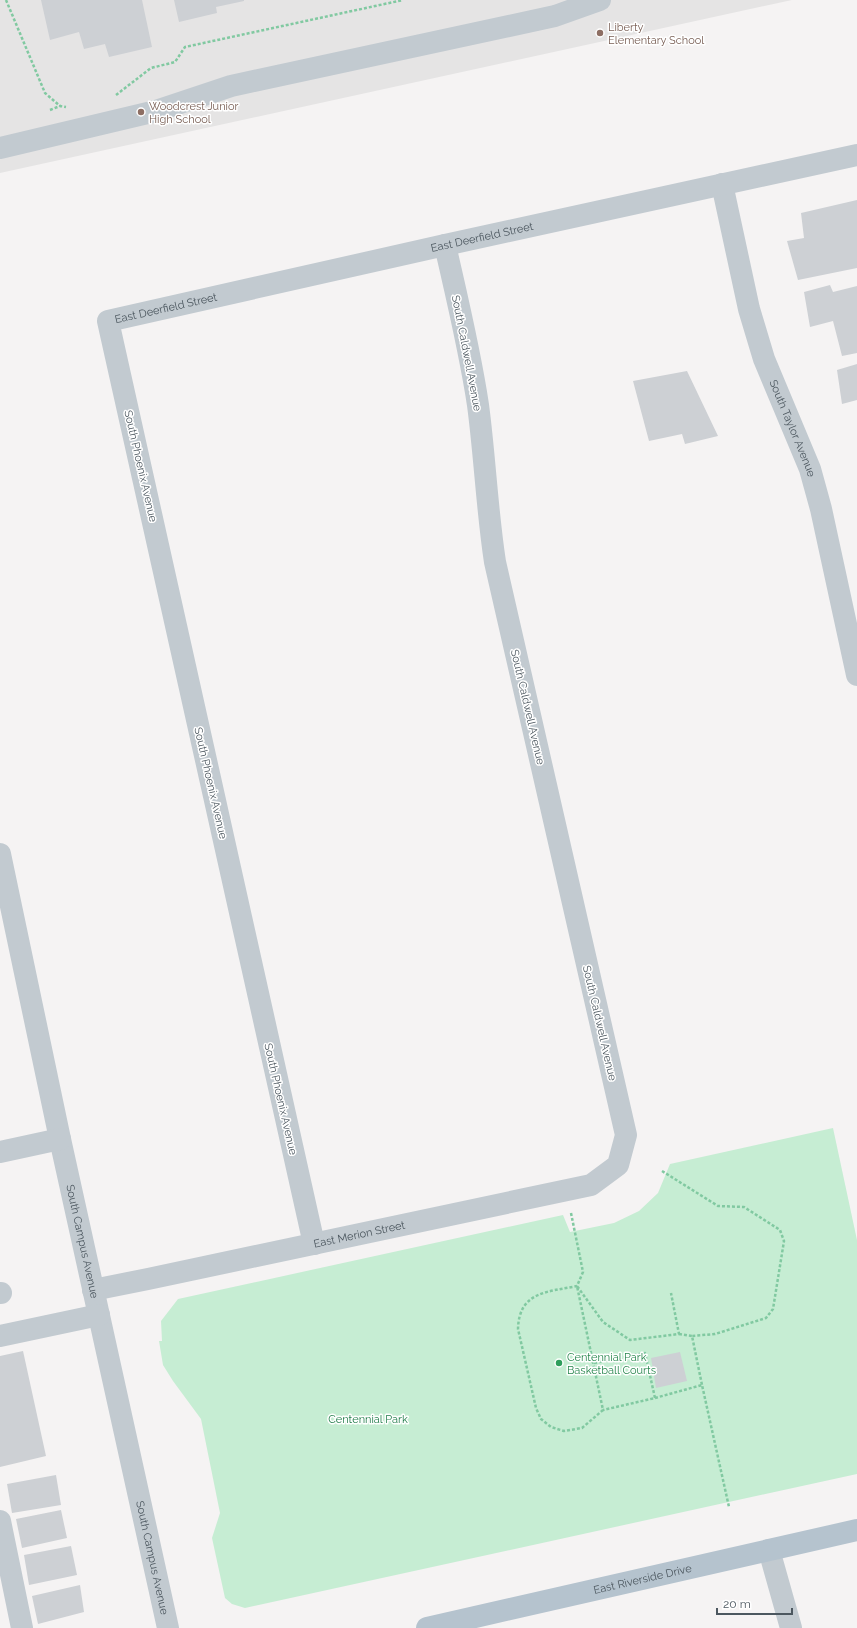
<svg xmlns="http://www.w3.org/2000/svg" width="857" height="1628" viewBox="0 0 857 1628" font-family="Raleway,sans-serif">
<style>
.education{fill:#e5e4e4}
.green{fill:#c6edd3}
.building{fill:#cdd0d4}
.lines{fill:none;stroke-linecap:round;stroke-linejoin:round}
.path{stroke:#81c9a1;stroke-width:2.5;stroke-dasharray:3 2;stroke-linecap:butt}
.minor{stroke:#c2cad0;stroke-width:22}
.major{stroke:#b5c3ce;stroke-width:22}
.education-dot{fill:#8d6e63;stroke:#fff;stroke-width:1.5}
.leisure-dot{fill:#2e9e5b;stroke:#fff;stroke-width:1.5}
.labels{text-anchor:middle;stroke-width:3;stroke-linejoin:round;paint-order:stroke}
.education-label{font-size:11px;fill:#785e54;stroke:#fff;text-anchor:start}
.street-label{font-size:11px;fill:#4c575f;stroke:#fff}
.leisure-label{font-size:11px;fill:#27864d;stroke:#fff;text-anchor:start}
.park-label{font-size:11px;fill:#207c49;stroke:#fff}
</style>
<rect width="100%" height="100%" fill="#f5f3f3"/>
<polygon class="education" points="0,0 792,0 0,173"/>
<polygon class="green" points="833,1128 857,1240 857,1474 245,1608 232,1604 225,1598 212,1538 220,1513 201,1419 173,1381 163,1365 159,1341 162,1341 161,1321 178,1299 563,1215 570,1232 614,1223 639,1211 658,1193 670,1164"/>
<g class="building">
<polygon points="41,0 142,0 152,47 109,57 105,44 84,49 79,32 50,40"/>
<polygon points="174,0 244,0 244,1 216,7 217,13 179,22"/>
<polygon points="857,200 857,268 798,280 787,241 804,238 801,213"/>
<polygon points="830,285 833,292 857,286 857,353 842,356 833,321 810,327 804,292"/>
<polygon points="857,364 857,400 842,404 837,370"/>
<polygon points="687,371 718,436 685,444 682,434 649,441 633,381"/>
<polygon points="23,1351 46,1456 0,1467 0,1356"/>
<polygon points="680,1352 687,1381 656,1388 651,1358"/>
<polygon points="56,1475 61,1505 12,1513 7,1484"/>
<polygon points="61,1510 67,1538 22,1548 16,1519"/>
<polygon points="71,1546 77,1575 29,1585 24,1555"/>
<polygon points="80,1585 84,1612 38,1624 32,1596"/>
</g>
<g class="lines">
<g class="path">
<polyline points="6,0 45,93 60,106"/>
<polyline points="116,95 151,68 175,62 185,47 403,0"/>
<polyline points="50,110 60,106 66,107"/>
<polyline points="662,1171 718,1206 744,1207 780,1230 784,1241 773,1309 766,1318 715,1334 692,1336 702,1385"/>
<path d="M 571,1213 L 583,1272 L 577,1286 C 548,1292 519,1291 518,1329 L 536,1408 L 541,1419 L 551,1427 L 564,1431 L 582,1428 L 603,1410 L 577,1286 L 603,1322 L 630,1340 L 679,1334 L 671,1293"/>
<polyline points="679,1334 692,1336"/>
<polyline points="594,1363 645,1353 655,1398 603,1410"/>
<polyline points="655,1398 702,1385 729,1507"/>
</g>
<g class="minor">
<polyline points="0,148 156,111 231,86 555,16 600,0"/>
<path id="s1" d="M 722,184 L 749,309 L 764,359 L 810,469 L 821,509 L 857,675"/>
<path id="s2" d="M 0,854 L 60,1139 L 168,1628"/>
<polyline points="0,1152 60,1139"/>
<path id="s3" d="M 314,1244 L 108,321 L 445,245 L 857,155"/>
<path id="s4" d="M 93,1290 L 148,1279 L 591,1185 L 618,1165 L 626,1135 L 495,562 C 487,510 485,458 478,405 C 470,351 457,298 445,245"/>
<polyline points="0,1293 1,1293"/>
<polyline points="0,1336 99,1315"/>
<polyline points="0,1521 22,1628"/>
<polyline points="769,1550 791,1628"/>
</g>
<path class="major" id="s5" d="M 427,1628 L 857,1530"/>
</g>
<g class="education-dot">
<circle cx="600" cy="33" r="4"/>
<circle cx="141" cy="112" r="4"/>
</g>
<circle class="leisure-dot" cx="559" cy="1363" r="4"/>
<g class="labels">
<g class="education-label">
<text x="608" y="31">Liberty<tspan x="608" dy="13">Elementary School</tspan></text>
<text x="149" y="110">Woodcrest Junior<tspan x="149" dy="13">High School</tspan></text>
</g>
<g class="street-label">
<text dy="4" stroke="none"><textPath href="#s3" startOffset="1329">East Deerfield Street</textPath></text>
<text dy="4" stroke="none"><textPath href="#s3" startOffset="1005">East Deerfield Street</textPath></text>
<text transform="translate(467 353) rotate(79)" y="4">South Caldwell Avenue</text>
<text dy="4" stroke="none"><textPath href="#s1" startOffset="255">South Taylor Avenue</textPath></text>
<text transform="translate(141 466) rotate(77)" y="4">South Phoenix Avenue</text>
<text transform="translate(528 707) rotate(77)" y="4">South Caldwell Avenue</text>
<text transform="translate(211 783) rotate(77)" y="4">South Phoenix Avenue</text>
<text transform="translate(600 1023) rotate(77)" y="4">South Caldwell Avenue</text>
<text transform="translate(281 1099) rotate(77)" y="4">South Phoenix Avenue</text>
<text dy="4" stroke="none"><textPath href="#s4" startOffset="272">East Merion Street</textPath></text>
<text dy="4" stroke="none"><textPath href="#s2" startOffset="396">South Campus Avenue</textPath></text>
<text dy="4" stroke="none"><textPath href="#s2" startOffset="720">South Campus Avenue</textPath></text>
<text dy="4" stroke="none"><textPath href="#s5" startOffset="221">East Riverside Drive</textPath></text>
</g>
<g class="leisure-label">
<text x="567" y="1361">Centennial Park<tspan x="567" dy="13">Basketball Courts</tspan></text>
</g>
<g class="park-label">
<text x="368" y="1423">Centennial Park</text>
</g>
</g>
<path d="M717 1608v6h75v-6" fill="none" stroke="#4c575f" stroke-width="2"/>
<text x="723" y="1608" font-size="12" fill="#4c575f" stroke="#ffffff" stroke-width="3" paint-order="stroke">20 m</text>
</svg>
